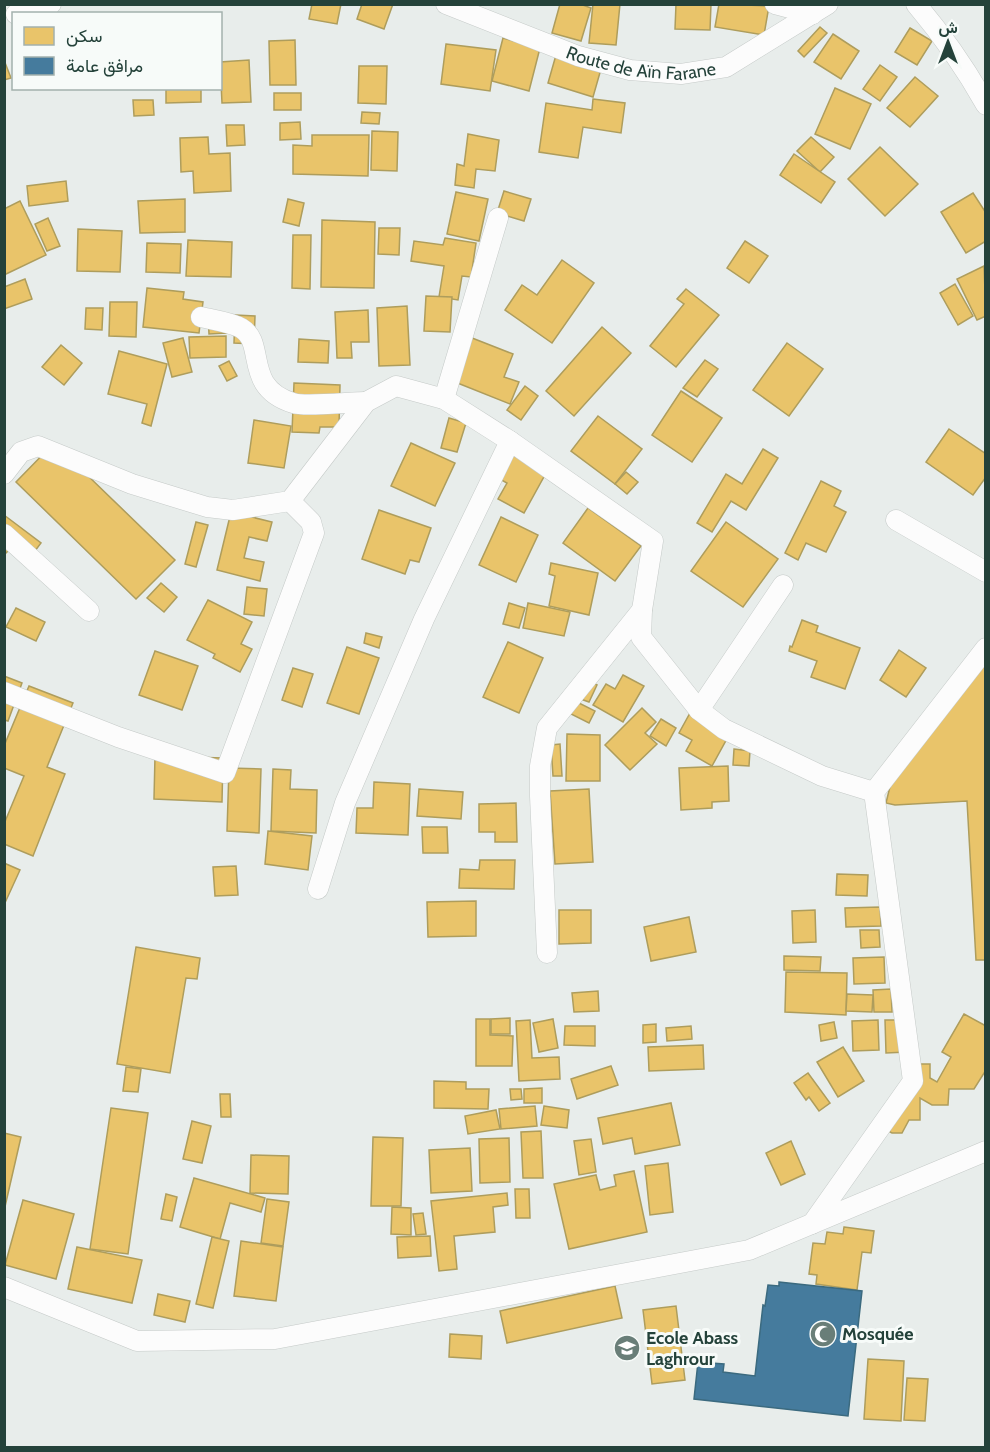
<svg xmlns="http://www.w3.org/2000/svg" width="990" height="1452" viewBox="0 0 990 1452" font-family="Cabin,Vazirmatn,sans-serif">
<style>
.homes{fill:#e9c46a;stroke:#ae9d5c;stroke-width:1.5}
.public{fill:#457b9d;stroke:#3b6a7f;stroke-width:1.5}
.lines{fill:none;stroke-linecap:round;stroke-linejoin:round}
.street-casing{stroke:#c5cac8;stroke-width:21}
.street{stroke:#fcfcfc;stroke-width:20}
.labels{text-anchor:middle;stroke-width:6;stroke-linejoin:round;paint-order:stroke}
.street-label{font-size:18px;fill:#24423a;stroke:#f7fbf9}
.poi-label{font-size:18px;font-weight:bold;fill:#24423a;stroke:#f7fbf9;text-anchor:start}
</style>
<rect width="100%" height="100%" fill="#e8edeb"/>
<g class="homes">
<polygon points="312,4 341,4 337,24 309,19"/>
<polygon points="362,4 393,4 384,29 357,19"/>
<polygon points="560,4 580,4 591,8 581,41 552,33"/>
<polygon points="593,4 620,4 616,45 589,43"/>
<polygon points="676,4 711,4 710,30 675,29"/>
<polygon points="719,4 769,6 764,35 715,27"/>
<polygon points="820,27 827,33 804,57 798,51"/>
<polygon points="910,28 932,41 917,65 895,52"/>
<polygon points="833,34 859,51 841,79 814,62"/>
<polygon points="503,38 540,48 529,91 492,81"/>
<polygon points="295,40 296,85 270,85 269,41"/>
<polygon points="446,44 496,50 490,91 441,84"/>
<polygon points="556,55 601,69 593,97 548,83"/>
<polygon points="4,60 11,78 4,80"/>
<polygon points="249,60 251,102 222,103 220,62"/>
<polygon points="880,65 897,77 880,101 863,89"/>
<polygon points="359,66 387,66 386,104 358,103"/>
<polygon points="915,77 938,96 910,127 887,108"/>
<polygon points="166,88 201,88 201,102 166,103"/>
<polygon points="835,88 871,104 850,149 815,134"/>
<rect x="274" y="93" width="27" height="17"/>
<polygon points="593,99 625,103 621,133 583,127 578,158 539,152 546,103 592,110"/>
<polygon points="133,100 153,100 154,115 134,116"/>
<polygon points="362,112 380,113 379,124 361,123"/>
<polygon points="300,122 301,139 280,140 280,123"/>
<polygon points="226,125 244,125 245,145 227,146"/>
<polygon points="372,131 398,132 397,171 371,170"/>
<polygon points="468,134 499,140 495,171 476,169 474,188 455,185 457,164 464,166"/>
<polygon points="312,135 369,135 368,176 293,174 293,145 312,146"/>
<polygon points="208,137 209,154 230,153 231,191 194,193 193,171 181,172 180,138"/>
<polygon points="811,137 834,157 820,172 797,151"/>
<polygon points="880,147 918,184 885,216 848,179"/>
<polygon points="794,154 835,182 821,203 780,175"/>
<polygon points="66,181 68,201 29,206 27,186"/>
<polygon points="504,191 531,199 524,221 497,213"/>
<polygon points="456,192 488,199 479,241 447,234"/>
<polygon points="973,193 986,213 986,241 966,253 941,212"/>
<polygon points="185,199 185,232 140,233 138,201"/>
<polygon points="288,199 304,203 299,226 283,222"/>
<polygon points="20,201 46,255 4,275 4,209"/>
<polygon points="48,218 60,246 47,251 35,224"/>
<polygon points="322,220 375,222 374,288 321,287"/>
<polygon points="379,228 400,228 399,255 378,254"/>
<polygon points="78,229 122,231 120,272 77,271"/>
<polygon points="293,235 311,235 310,289 292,288"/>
<polygon points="445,238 476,243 471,277 462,276 458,300 439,297 444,266 411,261 414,241 443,245"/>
<polygon points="188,240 232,242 231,277 186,276"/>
<polygon points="745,241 768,256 749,283 727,268"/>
<polygon points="147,243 181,244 180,273 146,272"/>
<polygon points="562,260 594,283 552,343 505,310 522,285 537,295"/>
<polygon points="984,266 986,316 977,320 957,279"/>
<polygon points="25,279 32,299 4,309 4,287"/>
<polygon points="955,284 973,316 958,325 940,293"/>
<polygon points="147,288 184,292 183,299 203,302 199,333 143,327"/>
<polygon points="686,289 719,315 676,367 650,346 684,304 677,299"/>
<polygon points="426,296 452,297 450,332 424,331"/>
<polygon points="110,302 137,302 136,337 109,336"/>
<polygon points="407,306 410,365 379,366 377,308"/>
<polygon points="86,308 103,308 102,330 85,329"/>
<polygon points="368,310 369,342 351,342 352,358 337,358 335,312"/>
<polygon points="227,314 227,333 209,334 208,315"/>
<polygon points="235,315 255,316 254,344 234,343"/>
<polygon points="602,327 631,353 574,416 546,391"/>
<polygon points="226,336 226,357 190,358 189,337"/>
<polygon points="467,336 513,354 504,377 519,382 510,404 450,380"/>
<polygon points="183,338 192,372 172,377 163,343"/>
<polygon points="299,339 329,341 328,363 298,362"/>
<polygon points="787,343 823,369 789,416 753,390"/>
<polygon points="61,345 82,363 64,385 42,367"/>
<polygon points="119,351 167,364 151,426 142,423 147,404 108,394"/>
<polygon points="705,360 718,369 697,397 683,388"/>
<polygon points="229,361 237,376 227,381 219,366"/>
<polygon points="294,383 340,385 339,427 320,427 319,433 292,432"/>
<polygon points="525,386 538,396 521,420 507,410"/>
<polygon points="681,391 722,418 692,462 652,435"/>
<polygon points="598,416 642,449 615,484 571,451"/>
<polygon points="449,418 466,423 457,452 441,448"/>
<polygon points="254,420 291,426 284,468 248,463"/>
<polygon points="949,429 986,454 986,477 973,495 926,462"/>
<polygon points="54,443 175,560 136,599 16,482"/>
<polygon points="411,443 455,463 435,506 391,486"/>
<polygon points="502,449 546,473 524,513 498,499 507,483 489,473"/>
<polygon points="763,449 778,458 746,510 731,501 712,532 697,523 726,474 742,484"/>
<polygon points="626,472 638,482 627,494 615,484"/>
<polygon points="821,481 841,491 834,506 846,512 826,552 806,543 798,560 785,553"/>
<polygon points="588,508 641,546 615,581 563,543"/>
<polygon points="379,510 431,528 419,562 410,560 405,574 362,559"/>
<polygon points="231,512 272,522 267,541 249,537 244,558 264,562 260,581 217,570"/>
<polygon points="4,515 41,543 26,563 9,550 4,555"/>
<polygon points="501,517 538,535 516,582 479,565"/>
<polygon points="196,522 208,525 196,567 185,564"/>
<polygon points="726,522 778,559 743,607 691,571"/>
<polygon points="551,563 598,573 589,615 549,606 555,576 549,574"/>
<polygon points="161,583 177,597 164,612 147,598"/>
<polygon points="247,587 267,589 264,616 244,614"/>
<polygon points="208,600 252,622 241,644 252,649 240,672 213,658 215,654 187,640"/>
<polygon points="509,603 525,608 519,628 503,624"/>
<polygon points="528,603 570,612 564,636 523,628"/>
<polygon points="16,608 45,622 36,641 6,627"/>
<polygon points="802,620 818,626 816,632 860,648 845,689 811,677 817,661 789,651 790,646 792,647"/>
<polygon points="366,633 382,637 379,648 364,643"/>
<polygon points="508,642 543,658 519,713 483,697"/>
<polygon points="347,647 379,658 359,714 327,703"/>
<polygon points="899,650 926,668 906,697 880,680"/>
<polygon points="155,651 198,666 182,710 139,695"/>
<polygon points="986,653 986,960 976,960 967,801 895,805 886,803 895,766"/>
<polygon points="293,668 313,674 302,707 282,700"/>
<polygon points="623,675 644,686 623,722 593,705 606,684 615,689"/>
<polygon points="4,676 22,683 8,721 4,720"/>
<polygon points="583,679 597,685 589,702 575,697"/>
<polygon points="29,686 73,703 47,767 65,774 33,856 4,844 4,824 24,776 4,768 4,746"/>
<polygon points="571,699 595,711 589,723 565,711"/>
<polygon points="642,708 656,722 645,733 657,744 630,770 605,745"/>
<polygon points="690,713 729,735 712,766 686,751 692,740 679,733"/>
<polygon points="661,719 676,728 666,746 650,736"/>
<polygon points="567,734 600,735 600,781 566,781"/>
<polygon points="560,744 562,776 553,776 551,745"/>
<polygon points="734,749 750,751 749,766 733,765"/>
<polygon points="155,756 223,758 222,802 154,799"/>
<polygon points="728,766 729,801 712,802 712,808 681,810 679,768"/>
<polygon points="229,768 261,769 259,833 227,831"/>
<polygon points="273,769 291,770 290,789 317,790 316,833 271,831"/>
<polygon points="374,782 410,784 408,835 356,833 357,808 373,808"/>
<polygon points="419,789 463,792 461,819 417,816"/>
<polygon points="589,789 593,862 555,864 550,791"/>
<polygon points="516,803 517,842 495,842 495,832 479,832 479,804"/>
<polygon points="422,827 447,827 448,853 423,853"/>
<polygon points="268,831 312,836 308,870 265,864"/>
<polygon points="480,860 515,860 514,889 459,888 460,869 479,870"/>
<polygon points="4,863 20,870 4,905"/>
<polygon points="236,866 238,895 215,896 213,867"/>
<polygon points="837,874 868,875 867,896 836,895"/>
<polygon points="476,901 476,936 428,937 427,902"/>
<polygon points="880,907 881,926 846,927 845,908"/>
<polygon points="559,910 591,910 591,943 559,944"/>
<polygon points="815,910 816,942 793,943 792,911"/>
<polygon points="689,917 696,952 651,961 644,927"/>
<polygon points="860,930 879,930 880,947 861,948"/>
<polygon points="136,947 200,958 197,979 186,978 170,1073 117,1064"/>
<polygon points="784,956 821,957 820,971 784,970"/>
<polygon points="884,957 885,983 854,984 853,958"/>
<polygon points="786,972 847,973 846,1015 785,1012"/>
<polygon points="891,989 892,1012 874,1012 873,990"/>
<polygon points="598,991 599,1011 574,1012 572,993"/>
<polygon points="847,994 873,995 872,1012 846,1011"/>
<polygon points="964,1014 986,1026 986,1070 974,1089 949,1089 948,1105 932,1105 920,1098 920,1120 909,1120 902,1133 892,1133 881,1127 917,1064 930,1064 930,1078 937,1082 951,1057 942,1052"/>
<polygon points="510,1018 510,1034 491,1034 491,1019"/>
<polygon points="476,1019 490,1019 490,1035 513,1036 512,1066 476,1066"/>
<polygon points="553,1019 558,1048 539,1052 533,1023"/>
<polygon points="530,1020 532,1058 559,1057 560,1079 519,1081 516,1021"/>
<polygon points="878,1020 879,1050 853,1051 852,1021"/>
<polygon points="885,1020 906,1020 907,1052 886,1053"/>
<polygon points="834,1022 837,1038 821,1041 819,1025"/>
<polygon points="656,1024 656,1042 643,1043 643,1025"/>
<polygon points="565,1026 595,1026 595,1046 564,1045"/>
<polygon points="691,1026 692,1039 667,1041 666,1028"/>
<polygon points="703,1045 704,1069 649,1071 648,1047"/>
<polygon points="843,1047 864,1081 838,1097 817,1062"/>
<polygon points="611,1066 618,1085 577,1099 571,1079"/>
<polygon points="126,1067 141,1069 138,1092 123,1091"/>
<polygon points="808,1073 830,1103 819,1111 809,1097 806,1100 794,1083"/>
<polygon points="434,1081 466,1082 466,1089 489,1089 488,1109 434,1108"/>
<polygon points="542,1088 542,1103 524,1103 524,1089"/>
<polygon points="510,1089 521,1089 522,1099 511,1100"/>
<polygon points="220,1094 230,1094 231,1117 221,1117"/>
<polygon points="671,1103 680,1145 635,1154 632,1138 603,1144 598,1118"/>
<polygon points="535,1106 537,1126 501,1129 499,1109"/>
<polygon points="544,1106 569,1110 567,1128 541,1125"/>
<polygon points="111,1108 148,1113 128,1254 90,1249"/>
<polygon points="496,1110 500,1129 468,1134 465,1116"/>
<polygon points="192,1121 211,1126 202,1163 183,1159"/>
<polygon points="541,1131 543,1178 523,1178 521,1132"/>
<polygon points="4,1133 21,1137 4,1211"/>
<polygon points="373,1137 403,1138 401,1206 371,1206"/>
<polygon points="509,1138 510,1182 480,1183 479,1139"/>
<polygon points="591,1139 596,1172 579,1175 574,1141"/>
<polygon points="791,1141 805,1174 781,1185 766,1153"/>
<polygon points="470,1148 472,1191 431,1193 429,1150"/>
<polygon points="251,1155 289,1156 288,1194 250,1193"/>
<polygon points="668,1163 673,1212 650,1215 645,1166"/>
<polygon points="634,1171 647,1232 569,1249 554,1184 596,1175 600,1190 616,1186 614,1175"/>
<polygon points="194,1178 265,1198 261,1212 230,1203 220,1239 180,1227"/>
<polygon points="515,1189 529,1189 530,1218 516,1218"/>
<polygon points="507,1193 508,1205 493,1207 495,1232 454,1236 457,1269 439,1271 431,1201"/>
<polygon points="166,1194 177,1197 172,1221 161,1219"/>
<polygon points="267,1199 289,1202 283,1246 261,1243"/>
<polygon points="23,1200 74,1214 56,1279 5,1265"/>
<polygon points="392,1207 411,1208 411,1235 391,1234"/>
<polygon points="423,1213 426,1234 416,1235 413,1214"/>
<polygon points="844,1227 874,1231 871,1253 862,1252 857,1290 816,1284 817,1275 809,1274 813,1243 825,1244 827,1232 843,1234"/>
<polygon points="430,1236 431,1256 398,1258 397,1237"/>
<polygon points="212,1237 229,1241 213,1308 196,1304"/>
<polygon points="241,1241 283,1247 276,1301 234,1296"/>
<polygon points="77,1247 142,1260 132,1303 68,1289"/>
<polygon points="615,1286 622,1318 507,1343 500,1311"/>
<polygon points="158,1294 190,1301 185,1322 154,1315"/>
<polygon points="676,1306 685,1380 652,1384 643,1310"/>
<polygon points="450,1334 482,1336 481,1359 449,1357"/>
<polygon points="868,1359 904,1361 901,1421 864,1419"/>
<polygon points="907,1378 928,1379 925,1421 904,1420"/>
</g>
<polygon class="public" points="779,1282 862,1291 848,1416 694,1399 698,1362 724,1364 723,1372 755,1376 763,1305 765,1306 768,1285 779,1286"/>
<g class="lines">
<defs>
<g id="street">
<path id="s1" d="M 446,4 L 578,56 L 630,70 L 681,74 L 726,67 L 828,4"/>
<polyline points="775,4 813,14"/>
<path d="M 916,4 C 943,36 966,69 986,105"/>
<polyline points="16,14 51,4"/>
<path d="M 201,317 C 213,320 230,322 241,328 C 267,343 242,387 293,403 C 305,407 351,402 366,402"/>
<polyline points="444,399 498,218"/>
<polyline points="4,474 21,452 38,446 132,484 207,507 233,510 290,501 366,402 396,386 444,399 510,441 653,541 642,610 641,637 699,710 724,729 822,776 874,792"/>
<polyline points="896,520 986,572"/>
<polyline points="4,534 89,611"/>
<polyline points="4,692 118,737 225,773 314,533 311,522 290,501"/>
<polyline points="699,710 783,585"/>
<polyline points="318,889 345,803 424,619 510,441"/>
<polyline points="547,953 540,796 540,766 547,728 642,610"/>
<polyline points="812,1224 913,1081 874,792 986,648"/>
<polyline points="4,1287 137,1341 275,1339 749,1250 986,1151"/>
</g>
</defs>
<use href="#street" class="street-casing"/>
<use href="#street" class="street"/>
</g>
<defs>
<symbol id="mosque-disc" viewBox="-11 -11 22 22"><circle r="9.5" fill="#697e78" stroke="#f7fbf9"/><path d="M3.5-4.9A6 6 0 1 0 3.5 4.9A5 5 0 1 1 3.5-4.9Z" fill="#fff"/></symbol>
<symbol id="school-disc" viewBox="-11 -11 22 22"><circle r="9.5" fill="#697e78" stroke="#f7fbf9"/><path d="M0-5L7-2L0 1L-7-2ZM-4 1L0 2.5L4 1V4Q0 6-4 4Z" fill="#fff"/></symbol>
</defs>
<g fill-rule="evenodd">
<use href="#mosque-disc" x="808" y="1319" width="30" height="30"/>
<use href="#school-disc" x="612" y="1333" width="30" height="30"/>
</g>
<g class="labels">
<g class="street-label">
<text dy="6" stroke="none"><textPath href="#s1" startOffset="206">Route de Aïn Farane</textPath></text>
</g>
<g class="poi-label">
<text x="842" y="1340">Mosquée</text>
<text x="646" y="1344">Ecole Abass<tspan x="646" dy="21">Laghrour</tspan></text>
</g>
</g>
<rect width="990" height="1452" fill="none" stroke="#24423a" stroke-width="12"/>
<rect x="12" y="12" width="210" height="78" fill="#f7fbf9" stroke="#a3b1ad" stroke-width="1.5"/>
<rect x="24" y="27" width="30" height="18" fill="#e9c46a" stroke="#a3b1ad" stroke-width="1.5"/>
<text x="66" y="42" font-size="18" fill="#24423a">سكن</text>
<rect x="24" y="57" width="30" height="18" fill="#457b9d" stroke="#a3b1ad" stroke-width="1.5"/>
<text x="66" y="72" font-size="18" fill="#24423a">مرافق عامة</text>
<g transform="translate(948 42)" stroke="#f7fbf9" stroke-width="4.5" paint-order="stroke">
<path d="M0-4.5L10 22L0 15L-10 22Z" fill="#24423a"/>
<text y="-9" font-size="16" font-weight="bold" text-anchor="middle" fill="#24423a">ش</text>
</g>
</svg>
